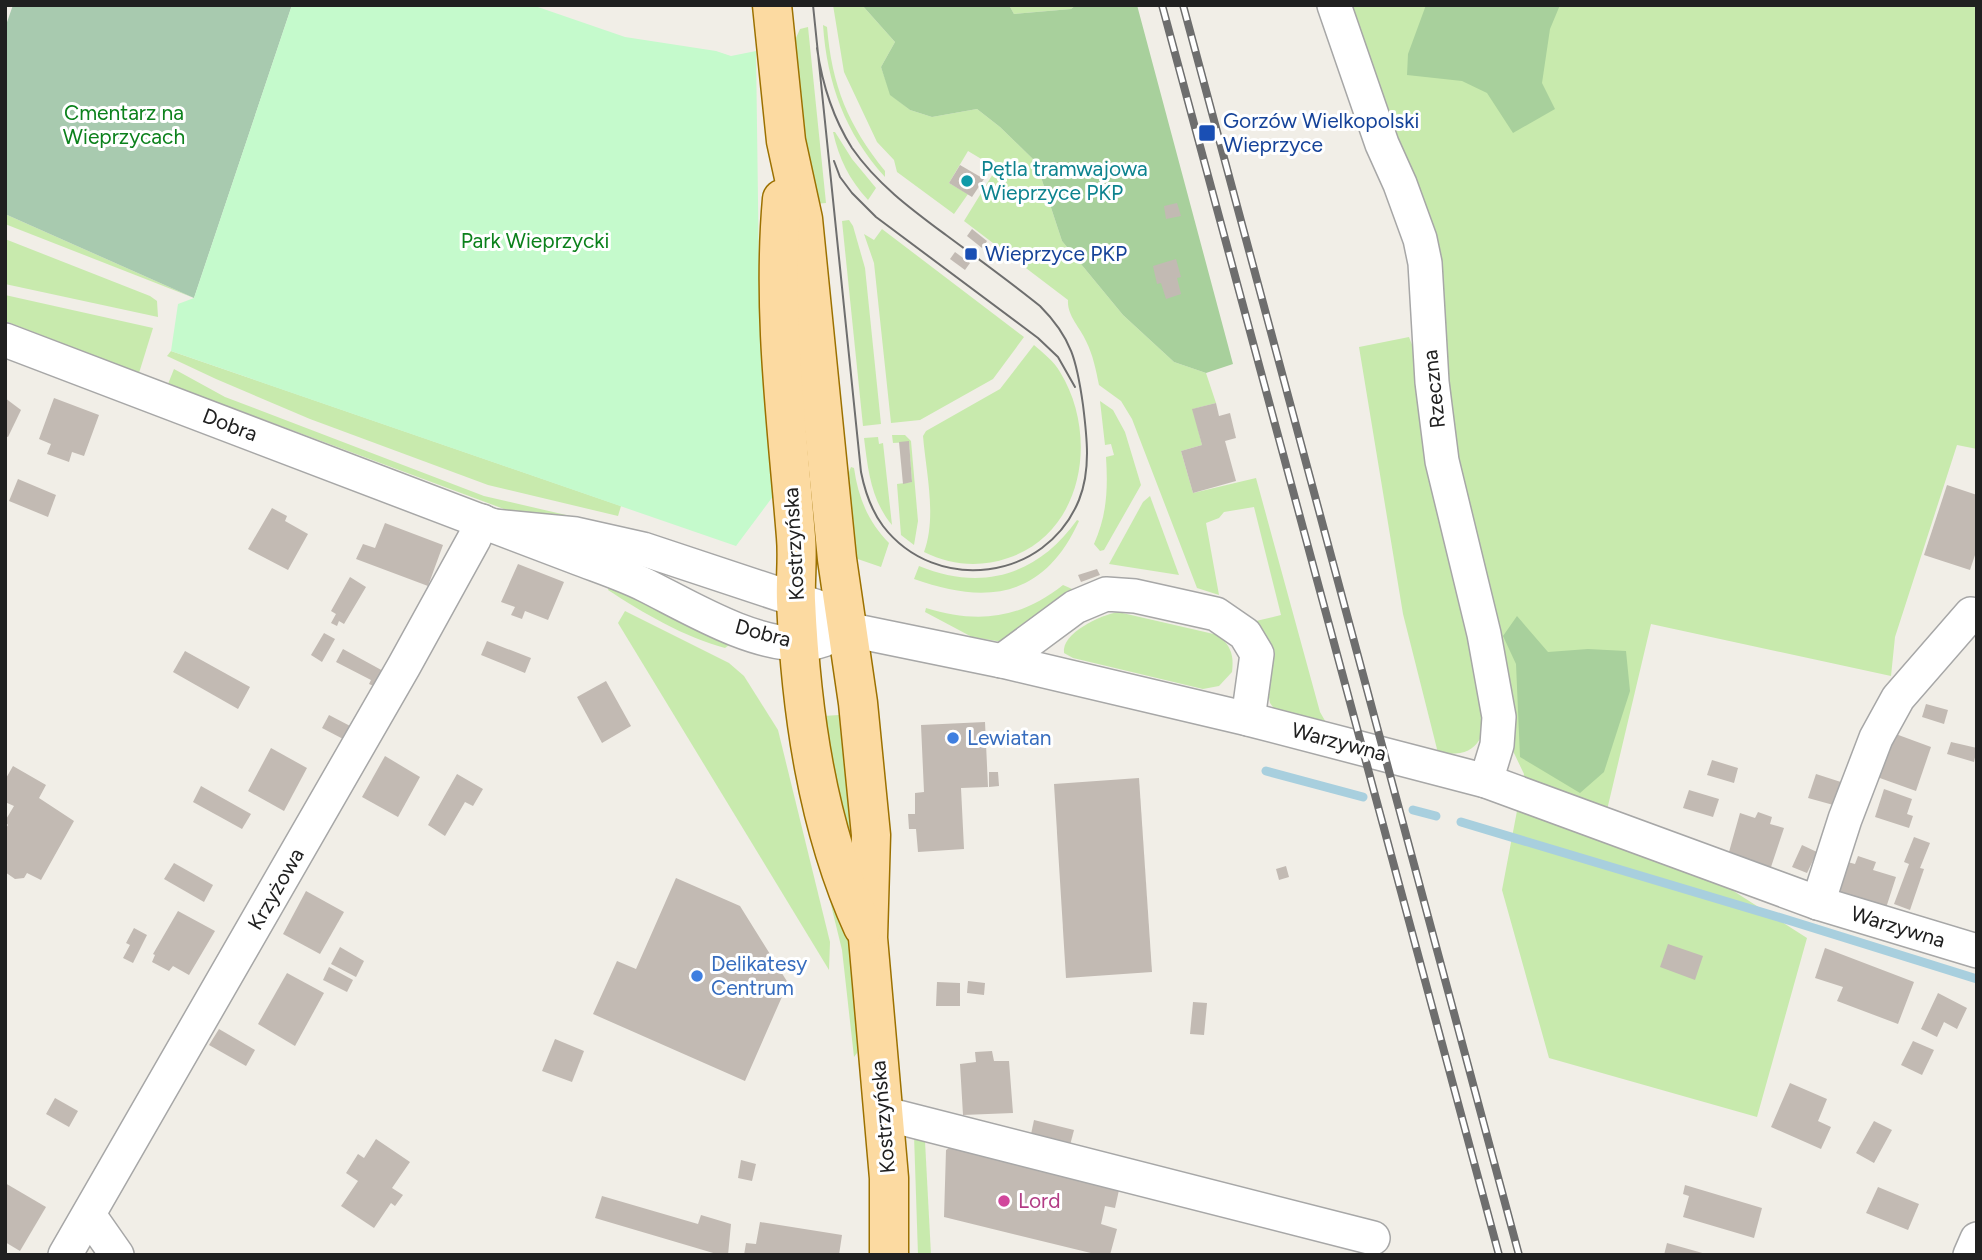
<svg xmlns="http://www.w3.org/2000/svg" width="1982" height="1260" viewBox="0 0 1982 1260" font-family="Figtree,sans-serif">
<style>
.grass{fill:#c8eaad}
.forest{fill:#a8d09c}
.cemetery{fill:#a8caaf}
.park{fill:#c5facc}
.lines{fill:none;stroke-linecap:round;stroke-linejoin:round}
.stream{stroke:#a8cfde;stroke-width:9}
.building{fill:#c2bab3}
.minor-casing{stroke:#a7a7a7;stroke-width:36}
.major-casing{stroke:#9c7100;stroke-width:41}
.minor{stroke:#fff;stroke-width:33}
.major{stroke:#fcdaa1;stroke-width:38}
.tram{stroke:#6e6e6e;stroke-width:2}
.rail-casing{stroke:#6e6e6e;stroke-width:8}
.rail{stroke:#fff;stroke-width:5;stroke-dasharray:16;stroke-linecap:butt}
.transit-dot{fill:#1a4fb4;stroke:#fff;stroke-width:2.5}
.culture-dot{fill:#0f9aa8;stroke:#fff;stroke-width:2.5}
.shop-dot{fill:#3f7fe0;stroke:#fff;stroke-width:2.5}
.hotel-dot{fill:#d1479c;stroke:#fff;stroke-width:2.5}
.labels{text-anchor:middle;stroke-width:6;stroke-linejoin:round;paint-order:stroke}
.park-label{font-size:21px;fill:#0c811c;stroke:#fff}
.transit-label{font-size:21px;fill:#164399;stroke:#fff;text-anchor:start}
.culture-label{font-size:21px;fill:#0d838f;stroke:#fff;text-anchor:start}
.street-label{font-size:21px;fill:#202020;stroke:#fff}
.shop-label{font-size:21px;fill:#366cbe;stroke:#fff;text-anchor:start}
.hotel-label{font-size:21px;fill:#b23c85;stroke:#fff;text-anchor:start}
</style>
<rect width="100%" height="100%" fill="#f1eee7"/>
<g class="grass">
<path d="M 833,5 L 862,5 L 895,42 L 881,67 L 891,95 L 910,110 L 932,117 L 977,109 L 1000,127 L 1036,162 L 1062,241 L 1123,315 L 1174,362 L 1206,373 L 1216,403 L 1193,409 L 1202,445 L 1181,451 L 1193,493 L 1256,478 L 1320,712 L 1332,733 L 1280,717 L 1270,703 L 1267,687 L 1266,638 L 1256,621 L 1281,615 L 1254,507 L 1224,512 L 1219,518 L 1206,523 L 1219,595 L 1197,588 L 1132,419 L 1121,401 L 1099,385 C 1096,370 1093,355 1086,341 C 1080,327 1067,316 1068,300 L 964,221 L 999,164 L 991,159 L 988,163 L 968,151 L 949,183 L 968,194 L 954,214 L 897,172 L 894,160 L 877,142 L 844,72 Z"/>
<polygon points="1009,5 1076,5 1071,9 1014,14"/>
<polygon points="1347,5 1977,5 1977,449 1957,445 1895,637 1891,676 1651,624 1607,810 1807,938 1757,1117 1549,1058 1502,890 1524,774 1513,751 1438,349"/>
<path d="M 823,25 L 827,27 C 832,86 848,125 885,171 L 885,177 C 845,133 827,83 823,25 Z"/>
<polygon points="808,27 826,203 813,204 795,40 800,29"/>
<path d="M 833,132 L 835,132 L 852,159 L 876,188 L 868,200 C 849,179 839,159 833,132 Z"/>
<polygon points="5,214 194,298 5,224"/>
<polygon points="849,220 853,226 865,268 881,424 863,426 842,221"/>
<polygon points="882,229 1024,337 993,379 920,420 891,423 874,263 864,234 874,240"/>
<polygon points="5,239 150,296 157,301 158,317 5,284"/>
<polygon points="5,295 153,328 139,373 5,321"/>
<path d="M 1409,337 L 1420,365 L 1490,705 C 1482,739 1480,758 1438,753 L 1403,614 L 1359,347 Z"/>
<path d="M 1034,345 C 1043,353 1054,361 1060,372 C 1099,435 1084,533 1008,558 C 979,568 951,565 924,552 C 937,517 926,472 923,436 L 926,431 L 1000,389 Z"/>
<polygon points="171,351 621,506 618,516 488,485 310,419 216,379 167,356"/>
<polygon points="174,369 225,397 484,496 592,521 711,556 726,558 728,569 512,512 168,384"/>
<path d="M 1100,401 L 1113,410 L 1125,432 L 1141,485 L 1104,550 L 1100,551 L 1094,544 C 1107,515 1108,489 1106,457 L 1114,455 L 1111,444 L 1105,445 Z"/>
<polygon points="892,435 905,435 911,441 918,521 914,545 901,535 897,484 912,482 909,442 893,443"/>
<path d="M 878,437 L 879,444 L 883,443 L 892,525 C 871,500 868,470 864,438 Z"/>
<path d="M 851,467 L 854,468 C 858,497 868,522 889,543 L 881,567 L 846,555 L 847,477 Z"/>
<polygon points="1150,496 1179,575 1109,564 1143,502"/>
<path d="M 1077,520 L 1079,521 C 1044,598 987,605 914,579 L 919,566 C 982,592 1038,575 1077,520 Z"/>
<path d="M 1063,585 L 1079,592 L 1003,642 L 972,637 L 925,612 L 926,608 C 978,624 1020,619 1063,585 Z"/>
<path d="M 609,587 L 729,642 L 729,645 L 725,648 C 684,637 643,613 608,590 Z"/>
<polygon points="625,611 729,663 744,676 778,730 830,942 829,970 618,623"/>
<path d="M 1118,612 L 1218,635 C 1231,646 1234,655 1232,672 L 1219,686 L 1203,689 L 1073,658 L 1064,653 C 1061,633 1101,615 1118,612 Z"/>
<polygon points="839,715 852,840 849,840 823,716"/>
<polygon points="811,823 848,935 860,1043 857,1053 854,1057 842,950"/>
<polygon points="914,1135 925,1141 931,1255 918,1255"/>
</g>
<g class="forest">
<polygon points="862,5 1009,5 1014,14 1071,9 1076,5 1137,5 1233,364 1206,373 1174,362 1123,315 1062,241 1036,162 1000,127 977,109 932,117 910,110 890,95 881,67 895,42"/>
<polygon points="1426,5 1560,5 1550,29 1542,83 1555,109 1513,133 1487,93 1462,81 1407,75 1408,54"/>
<polygon points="1517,616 1548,652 1588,649 1626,651 1630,691 1604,772 1580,793 1520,757 1516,664 1503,636"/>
</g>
<polygon class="cemetery" points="13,5 292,5 194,298 5,214 5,28"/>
<polygon class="park" points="292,5 532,5 625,37 716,51 731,56 756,51 759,274 764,381 774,495 736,546 171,351 178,304 194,298"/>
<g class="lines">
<g class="stream">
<polyline points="1266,771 1363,797"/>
<polyline points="1413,810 1436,816"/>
<polyline points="1461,822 1788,920 1977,979"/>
</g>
</g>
<g class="building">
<polygon points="960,165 984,179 972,197 949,183"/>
<polygon points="1177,203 1181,216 1166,219 1164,206"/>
<polygon points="972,229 987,241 982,248 967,236"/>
<polygon points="955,252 970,263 965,270 950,259"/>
<polygon points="1176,259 1181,277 1177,278 1181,294 1166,299 1161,283 1157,284 1153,266"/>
<polygon points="5,398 21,410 8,437 5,436"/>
<polygon points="54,398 99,415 84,456 72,452 69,462 47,454 51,444 39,439"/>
<polygon points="1216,403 1219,416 1230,413 1236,438 1225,441 1236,481 1193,493 1181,451 1202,445 1192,409"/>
<polygon points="909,441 912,482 903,484 899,442"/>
<polygon points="18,479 56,495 48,517 9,501"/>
<polygon points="1947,485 1977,495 1977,549 1970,570 1924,555"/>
<polygon points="272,508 287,516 285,521 308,534 288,570 248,549"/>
<polygon points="385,523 443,545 428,586 356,559 363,544 375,548"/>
<polygon points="518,564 564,582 548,620 525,611 522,619 511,615 515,607 501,602"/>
<polygon points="1097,569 1100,575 1081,582 1078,575"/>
<polygon points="350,577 366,587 344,624 339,621 337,626 331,623 336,614 331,611"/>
<polygon points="324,633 335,639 322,662 311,655"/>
<polygon points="487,641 531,658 525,673 481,655"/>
<polygon points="343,649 385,672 376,687 369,684 371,680 336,662"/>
<polygon points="185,651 250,687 238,709 173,672"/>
<polygon points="606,681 631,726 602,743 577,697"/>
<polygon points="1926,704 1948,710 1944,724 1922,717"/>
<polygon points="329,715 354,728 347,741 322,728"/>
<polygon points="985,722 988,787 961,788 964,849 918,852 916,829 909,829 908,814 915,814 915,793 924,792 921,725"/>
<polygon points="1893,733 1931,747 1916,791 1877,777"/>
<polygon points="1951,742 1977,748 1974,762 1947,754"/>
<polygon points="271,748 307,768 284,811 248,791"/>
<polygon points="385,756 420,777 398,817 362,797"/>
<polygon points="1712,760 1738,768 1734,783 1707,775"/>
<polygon points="13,766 46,785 39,798 74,821 41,880 27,873 24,878 15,879 5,872 5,830 8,825 5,821 14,806 5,802 5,780"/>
<polygon points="989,772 998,772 999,786 989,787"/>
<polygon points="457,774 483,789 473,806 465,802 445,836 428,825"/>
<polygon points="1816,774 1844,783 1837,806 1808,798"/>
<polygon points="1139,778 1152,972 1066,978 1054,784"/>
<polygon points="201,786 251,814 242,829 193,802"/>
<polygon points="1884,789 1912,799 1907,814 1913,816 1909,828 1875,817"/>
<polygon points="1689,790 1719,799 1713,817 1683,808"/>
<polygon points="1758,812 1772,817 1770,824 1784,828 1771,867 1729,852 1740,813 1755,818"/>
<polygon points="1914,837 1930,843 1920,868 1924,869 1910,910 1894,904 1909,864 1904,862"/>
<polygon points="1802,845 1817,852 1807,873 1792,867"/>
<polygon points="1858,856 1876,862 1873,870 1896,877 1885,911 1834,894 1844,861 1855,864"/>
<polygon points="174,863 213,885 204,902 164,879"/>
<polygon points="1286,866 1289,877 1279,880 1276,869"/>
<polygon points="676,878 740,906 788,983 745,1081 593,1014 617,961 636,969"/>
<polygon points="306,891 344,912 320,954 283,934"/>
<polygon points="178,911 215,931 189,975 173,966 169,971 152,962 155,955 153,954"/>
<polygon points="134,928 147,935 133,963 123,958 130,945 126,943"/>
<polygon points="1668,944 1703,956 1695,980 1660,967"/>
<polygon points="340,947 364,961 356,977 331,964"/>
<polygon points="1825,948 1914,982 1898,1024 1837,1001 1843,987 1815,978"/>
<polygon points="329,967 353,980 347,992 323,980"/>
<polygon points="287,973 324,993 295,1046 258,1024"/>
<polygon points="968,981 985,983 984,995 967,993"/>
<polygon points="937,982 960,983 960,1006 936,1006"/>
<polygon points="1938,993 1967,1008 1957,1029 1944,1022 1937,1037 1921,1029"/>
<polygon points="1193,1002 1207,1003 1204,1035 1190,1034"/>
<polygon points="219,1029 255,1050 246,1066 209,1045"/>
<polygon points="555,1039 584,1051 572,1082 542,1071"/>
<polygon points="1913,1041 1934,1050 1922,1075 1901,1065"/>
<polygon points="992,1051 994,1061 1009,1061 1013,1113 963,1115 960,1064 976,1062 975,1052"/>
<polygon points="1790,1083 1827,1099 1818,1121 1831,1127 1821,1149 1771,1127"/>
<polygon points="55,1098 78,1111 69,1127 46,1114"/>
<polygon points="1034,1120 1074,1130 1069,1149 1030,1139"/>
<polygon points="1874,1121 1892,1130 1874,1163 1856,1153"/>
<polygon points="376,1139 410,1162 392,1188 403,1195 395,1206 391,1203 374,1228 341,1206 358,1181 346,1173 358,1154 364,1158"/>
<polygon points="955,1144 1119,1190 1115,1208 1105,1206 1101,1224 1117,1229 1110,1255 1099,1255 944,1217 946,1150"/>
<polygon points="741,1160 756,1164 752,1181 738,1178"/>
<polygon points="5,1183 46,1207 20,1251 5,1242"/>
<polygon points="1685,1185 1762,1208 1754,1238 1683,1217 1689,1196 1683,1194"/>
<polygon points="1878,1187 1919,1204 1908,1230 1866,1213"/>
<polygon points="602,1196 698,1224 701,1215 731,1224 728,1255 720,1255 595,1218"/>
<polygon points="760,1222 842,1235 839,1255 744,1255 746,1243 756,1244"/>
<polygon points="1667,1243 1706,1254 1706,1255 1664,1255"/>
</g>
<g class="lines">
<defs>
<g id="minor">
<polyline points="1334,5 1382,144 1400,184 1420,239 1425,263 1432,382 1442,461 1484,634 1499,717 1497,745 1486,781"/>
<path d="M 5,340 L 575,557 C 598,566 623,574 645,585 C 691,608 753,646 805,644 C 821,643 832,636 846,629"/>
<polyline points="494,526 576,534 643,549 818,607 846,629 1002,661 1248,719 1486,781 1818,903 1977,951"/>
<polyline points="1002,661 1075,607 1106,594 1135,596 1216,614 1245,634 1257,654 1248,719"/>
<polyline points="1818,903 1845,819 1876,738 1898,698 1971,614"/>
<polyline points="882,1113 1373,1238"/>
<polyline points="89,1215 117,1255"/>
<polyline points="65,1255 404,666 474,539 482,521"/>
<polyline points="1970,1255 1977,1239"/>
</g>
<g id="major">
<polyline points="772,5 786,141 803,219 837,559 858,703 871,835 868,938 889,1178 889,1255"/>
<path d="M 782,199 C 772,312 787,425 796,537 C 798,559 795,580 796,601 C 801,711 817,826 863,927"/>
</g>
</defs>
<use href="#minor" class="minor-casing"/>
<use href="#major" class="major-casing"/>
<use href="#minor" class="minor"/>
<use href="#major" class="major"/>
<g class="tram">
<path d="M 813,5 C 830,161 845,317 861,472 C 865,492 871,510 883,526 C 936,595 1046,581 1079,500 C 1091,470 1087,437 1083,405 C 1077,362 1072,338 1040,306 C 1009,281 977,258 946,235 C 911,209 877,184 852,148 C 833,118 822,83 817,48"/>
<polyline points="834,161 840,177 852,193 876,217 1038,338 1058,357 1075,387"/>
</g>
<defs>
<g id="rail">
<polyline points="1162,5 1499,1255"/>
<polyline points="1183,5 1519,1255"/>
</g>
</defs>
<use href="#rail" class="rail-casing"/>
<use href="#rail" class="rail"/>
</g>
<g class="transit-dot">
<rect x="1198" y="124" width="18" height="18" rx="3.5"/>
<rect x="964" y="247" width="14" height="14" rx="3.5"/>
</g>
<circle class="culture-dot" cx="967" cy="181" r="7"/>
<g class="shop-dot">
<circle cx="953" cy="738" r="7"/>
<circle cx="697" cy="976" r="7"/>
</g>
<circle class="hotel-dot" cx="1004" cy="1201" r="7"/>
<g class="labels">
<g class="park-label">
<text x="124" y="120">Cmentarz na<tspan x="124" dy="24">Wieprzycach</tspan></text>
<text x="535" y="248">Park Wieprzycki</text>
</g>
<g class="transit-label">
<text x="1223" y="128">Gorzów Wielkopolski<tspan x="1223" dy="24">Wieprzyce</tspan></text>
<text x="985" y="261">Wieprzyce PKP</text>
</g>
<g class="culture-label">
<text x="981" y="176">Pętla tramwajowa<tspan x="981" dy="24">Wieprzyce PKP</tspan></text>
</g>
<g class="street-label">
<text transform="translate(1434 389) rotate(-96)" y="7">Rzeczna</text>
<text transform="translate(230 425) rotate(21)" y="7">Dobra</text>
<text transform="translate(794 544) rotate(-93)" y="7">Kostrzyńska</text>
<text transform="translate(763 633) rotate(15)" y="7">Dobra</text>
<text transform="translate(1339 742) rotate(15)" y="7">Warzywna</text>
<text transform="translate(276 889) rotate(-60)" y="7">Krzyżowa</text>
<text transform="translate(1898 927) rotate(17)" y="7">Warzywna</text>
<text transform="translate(883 1117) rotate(-95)" y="7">Kostrzyńska</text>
</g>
<g class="shop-label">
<text x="967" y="745">Lewiatan</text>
<text x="711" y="971">Delikatesy<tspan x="711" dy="24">Centrum</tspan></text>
</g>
<g class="hotel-label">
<text x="1018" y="1208">Lord</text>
</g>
</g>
<rect width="1982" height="1260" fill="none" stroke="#202020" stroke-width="14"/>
</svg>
